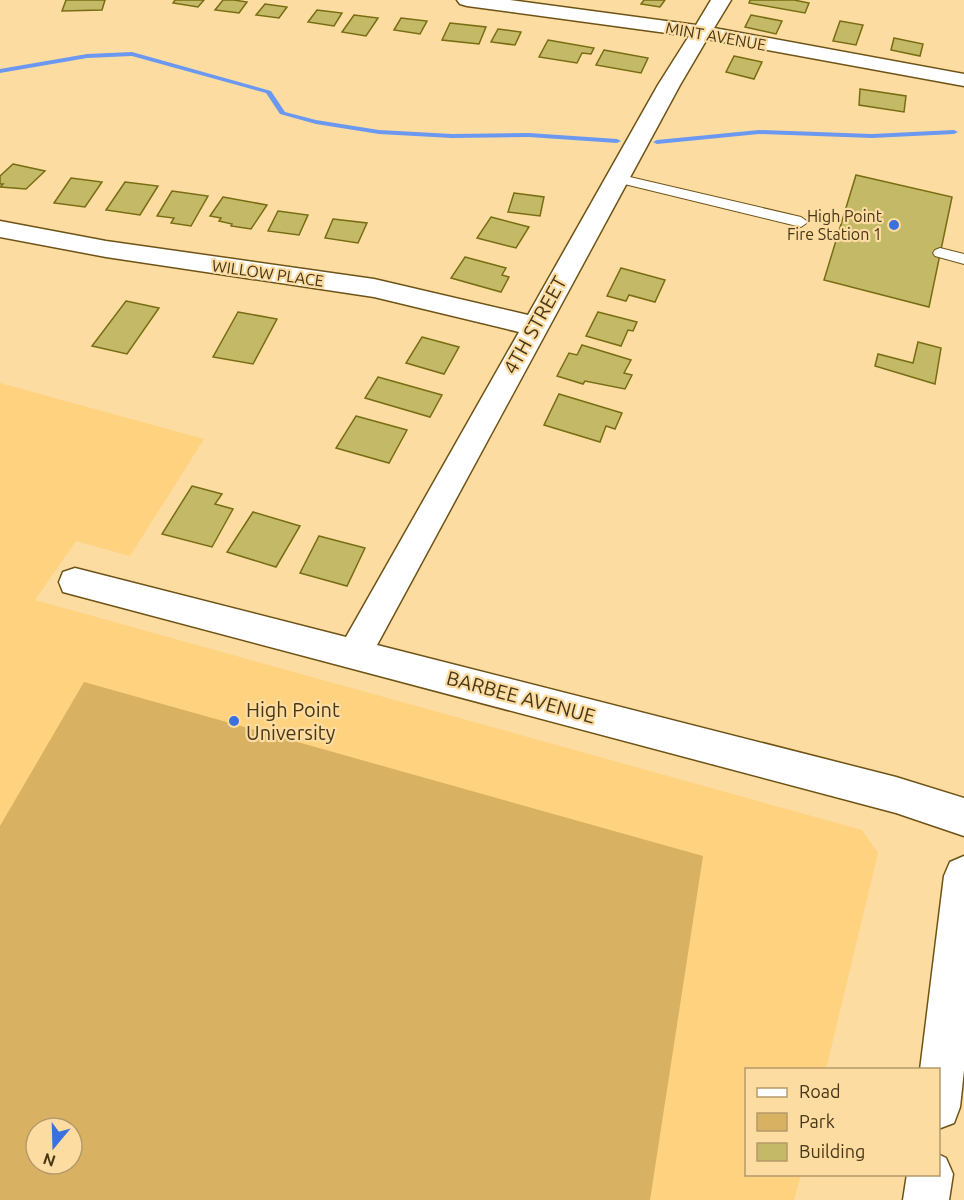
<svg xmlns="http://www.w3.org/2000/svg" width="964" height="1200" viewBox="0 0 964 1200" font-family="Ubuntu,sans-serif">
<style>
.built{fill:#fed27e;fill-rule:evenodd}
.green{fill:#d9b163;fill-rule:evenodd}
.lines{fill:none;stroke-linecap:round;stroke-linejoin:round}
.stream{fill:#6b98f1;fill-rule:evenodd}
.building{fill:#c3b967;stroke:#776d13;stroke-width:1.5}
.lane-casing{stroke:#6e5316;stroke-width:2}
.street-casing{stroke:#6e5316;stroke-width:3}
.secondary-casing{stroke:#6e5316;stroke-width:3}
.lane{fill:#fff;fill-rule:evenodd}
.street{fill:#fff;fill-rule:evenodd}
.secondary{fill:#fff;fill-rule:evenodd}
.poi-dot{fill:#3a70df;stroke:#fcdca1;stroke-width:2}
.labels{text-anchor:middle;stroke-width:4.5;stroke-linejoin:round;paint-order:stroke}
.far-street-label{font-size:16px;fill:#473717;stroke:#fcdca1}
.far-poi-label{font-size:16px;fill:#473717;stroke:#fcdca1;text-anchor:end}
.street-label{font-size:20px;fill:#473717;stroke:#fcdca1}
.poi-label{font-size:20px;fill:#473717;stroke:#fcdca1;text-anchor:start}
</style>
<rect width="100%" height="100%" fill="#fcdca1"/>
<path class="built" d="M 0,383 L 204,439 L 130,556 L 76,541 L 35,600 L 862,830 L 878,853 L 826,1069 L 746,1070 L 746,1174 L 801,1175 L 794,1200 L 0,1200 ZM 36,1128 L 72,1128 L 72,1164 L 36,1164 Z"/>
<path class="green" d="M 84,682 L 703,856 L 650,1200 L 0,1200 L 0,826 ZM 36,1128 L 72,1128 L 72,1164 L 36,1164 Z"/>
<g class="lines">
<g class="stream">
<polygon points="132,52 271,91 285,112 316,120 379,130 452,134 529,133 617,139 621,141 617,143 529,137 452,138 379,134 316,124 280,114 266,93 132,56 87,58 0,73 0,69 87,54"/>
<polygon points="759,130 872,134 954,130 958,132 954,134 872,138 759,134 657,144 653,142 657,140"/>
</g>
</g>
<g class="building">
<polygon points="66,0 105,0 102,10 62,11"/>
<polygon points="175,0 204,0 198,7 173,3"/>
<polygon points="223,0 234,0 247,2 239,13 215,10"/>
<polygon points="644,0 665,0 660,7 641,4"/>
<polygon points="750,0 794,0 809,3 805,13 749,3"/>
<polygon points="265,4 287,7 279,18 256,15"/>
<polygon points="317,10 342,13 334,26 308,22"/>
<polygon points="354,15 378,18 366,36 342,32"/>
<polygon points="751,15 782,21 776,34 745,27"/>
<polygon points="401,18 427,21 420,34 394,30"/>
<polygon points="840,21 863,25 856,45 833,41"/>
<polygon points="450,23 486,27 479,44 442,40"/>
<polygon points="498,29 521,32 515,45 491,42"/>
<polygon points="894,38 923,44 920,56 891,50"/>
<polygon points="548,40 594,48 591,54 582,53 577,63 539,57"/>
<polygon points="604,50 648,58 641,73 596,65"/>
<polygon points="734,56 762,62 754,79 726,72"/>
<polygon points="860,89 906,96 904,112 859,105"/>
<polygon points="13,164 45,171 26,189 0,187 3,184 0,184 0,176"/>
<polygon points="856,175 952,197 929,307 824,280"/>
<polygon points="71,178 102,182 85,207 54,203"/>
<polygon points="125,182 158,186 140,215 106,210"/>
<polygon points="172,191 208,196 191,226 171,223 174,218 157,216"/>
<polygon points="514,193 544,197 540,216 508,212"/>
<polygon points="223,197 267,205 251,229 231,226 232,224 219,221 221,218 210,216"/>
<polygon points="278,211 308,215 299,235 268,231"/>
<polygon points="491,217 529,227 516,248 477,238"/>
<polygon points="333,219 367,223 358,243 325,238"/>
<polygon points="465,257 506,268 502,275 509,277 501,292 451,278"/>
<polygon points="621,268 665,280 655,302 629,295 626,301 607,296"/>
<polygon points="126,301 159,308 127,354 92,346"/>
<polygon points="238,312 277,319 253,364 213,357"/>
<polygon points="598,312 637,322 633,331 628,330 621,346 586,336"/>
<polygon points="422,337 459,347 444,374 406,363"/>
<polygon points="918,342 941,348 935,384 875,366 878,354 913,363"/>
<polygon points="582,345 631,360 624,373 632,375 625,389 585,381 583,384 557,376 569,353 577,355"/>
<polygon points="378,377 442,395 430,417 365,398"/>
<polygon points="559,394 622,413 615,429 606,426 600,442 544,425"/>
<polygon points="356,416 407,430 389,463 336,448"/>
<polygon points="192,486 222,494 215,504 233,509 212,547 162,534"/>
<polygon points="253,512 300,526 276,567 227,552"/>
<polygon points="319,536 365,548 347,586 300,573"/>
</g>
<g class="lines">
<defs>
<g id="lane">
<polygon points="617,174 801,217 808,222 801,227 612,181 610,178"/>
<polygon points="940,248 964,254 964,264 935,256 933,253 935,250"/>
</g>
<polygon id="street" points="457,0 510,0 696,25 711,0 731,0 714,28 964,74 964,86 707,39 680,85 377,645 896,777 964,798 964,836 896,813 63,592 59,582 63,572 75,568 346,637 519,332 374,297 106,257 0,237 0,221 106,241 374,279 528,315 658,85 689,36 467,6 460,4"/>
<g id="secondary">
<polygon points="964,856 964,1070 960,1107 954,1123 938,1129 938,1070 920,1070 944,876 950,862"/>
<polygon points="938,1154 946,1158 953,1174 949,1200 903,1200 907,1174 938,1174"/>
</g>
</defs>
<use href="#lane" class="lane-casing"/>
<use href="#street" class="street-casing"/>
<use href="#secondary" class="secondary-casing"/>
<use href="#lane" class="lane"/>
<use href="#street" class="street"/>
<use href="#secondary" class="secondary"/>
</g>
<g class="poi-dot">
<circle cx="894" cy="225" r="6"/>
<circle cx="234" cy="721" r="6"/>
</g>
<g class="labels">
<g class="far-street-label">
<text transform="translate(716 36) rotate(10)" y="6">MINT AVENUE</text>
<text transform="translate(268 273) rotate(8)" y="6">WILLOW PLACE</text>
</g>
<g class="far-poi-label">
<text x="882" y="222">High Point<tspan x="882" dy="18">Fire Station 1</tspan></text>
</g>
<g class="street-label">
<text transform="translate(535 325) rotate(-61)" y="7">4TH STREET</text>
<text transform="translate(521 697) rotate(15)" y="7">BARBEE AVENUE</text>
</g>
<g class="poi-label">
<text x="246" y="717">High Point<tspan x="246" dy="23">University</tspan></text>
</g>
</g>
<rect x="745" y="1068" width="195" height="108" fill="#fcdca1" stroke="#b49a6a" stroke-width="1.5"/>
<rect x="757" y="1088" width="30" height="9" fill="#ffffff" stroke="#b49a6a" stroke-width="1.5"/>
<text x="799" y="1098" font-size="18" fill="#473717">Road</text>
<rect x="757" y="1113" width="30" height="18" fill="#d9b163" stroke="#b49a6a" stroke-width="1.5"/>
<text x="799" y="1128" font-size="18" fill="#473717">Park</text>
<rect x="757" y="1143" width="30" height="18" fill="#c3b967" stroke="#b49a6a" stroke-width="1.5"/>
<text x="799" y="1158" font-size="18" fill="#473717">Building</text>
<g transform="translate(54 1146) rotate(199)"><circle r="28" fill="#fcdca1" stroke="#b49a6a" stroke-width="1.5"/>
<path d="M0-4.5L10 22L0 15L-10 22Z" fill="#3a70df"/>
<text y="-9" font-size="16" font-weight="bold" text-anchor="middle" fill="#473717">N</text>
</g>
</svg>
